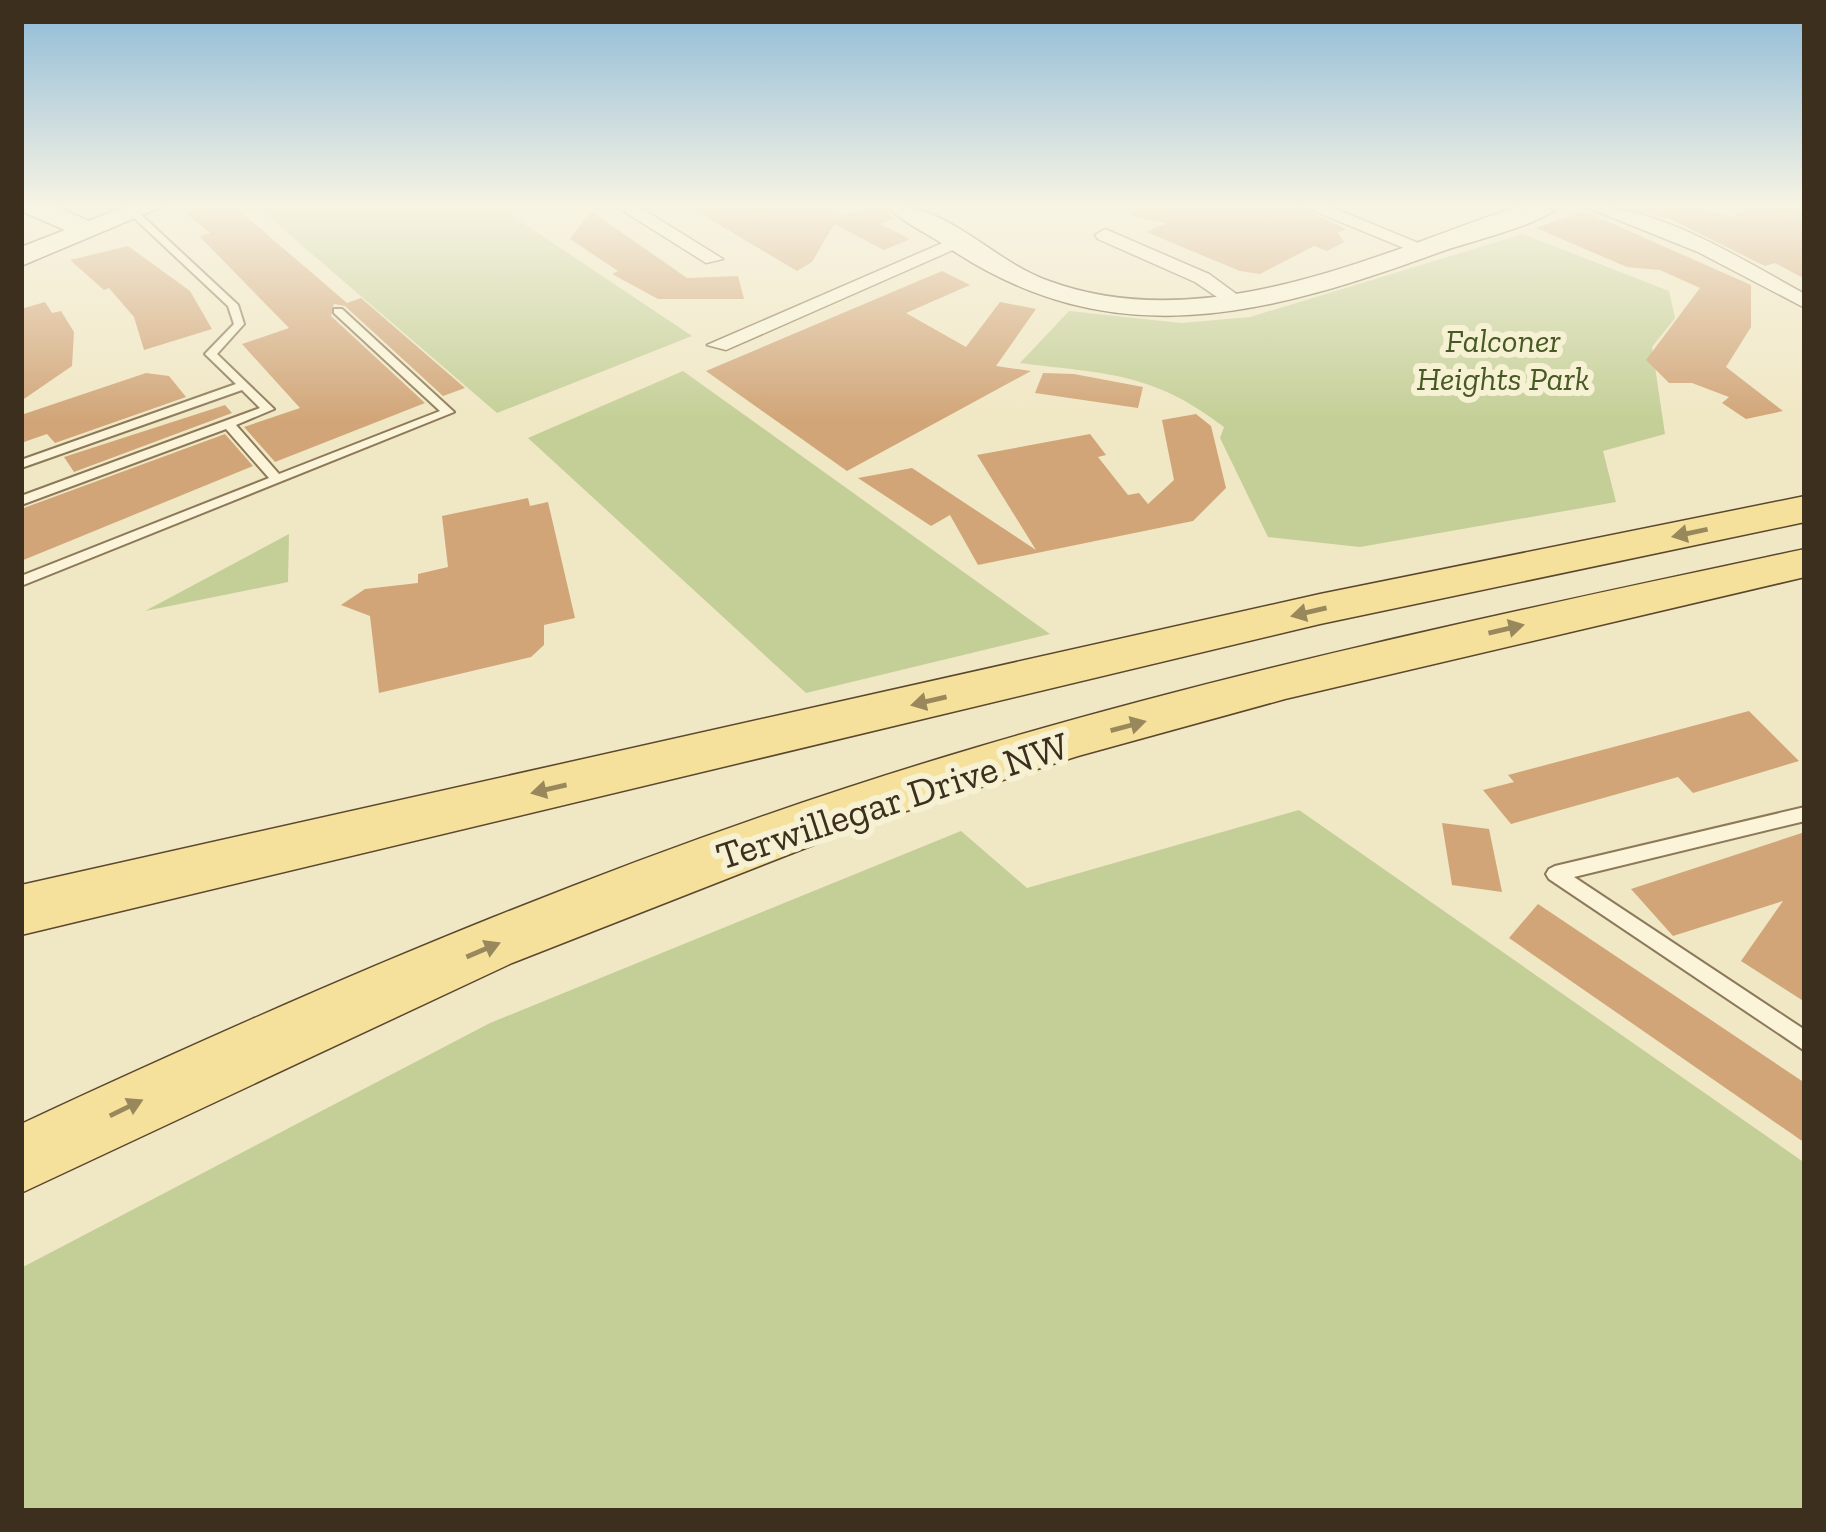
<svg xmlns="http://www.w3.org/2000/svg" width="1826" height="1532" viewBox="0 0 1826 1532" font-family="'Zilla Slab',serif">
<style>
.green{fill:#c4cf97}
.building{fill:#d1a578}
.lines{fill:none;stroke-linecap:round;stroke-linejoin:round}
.lane-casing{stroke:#8c7959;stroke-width:4}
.street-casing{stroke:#8c7959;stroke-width:3}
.secondary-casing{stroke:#6e5a3c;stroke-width:3}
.primary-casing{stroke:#5a472e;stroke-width:3}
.lane{fill:#fbf4d8;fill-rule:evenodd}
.street{fill:#fbf4d8;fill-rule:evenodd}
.secondary{fill:#fbf4d8;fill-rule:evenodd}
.primary{fill:#f5e19b;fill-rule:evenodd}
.oneway{fill:#98885c}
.labels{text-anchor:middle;stroke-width:12;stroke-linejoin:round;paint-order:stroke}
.far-park-label{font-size:33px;font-style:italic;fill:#475924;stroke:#f7f1d4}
.street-label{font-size:39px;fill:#3c2f1e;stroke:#f7f1d4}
</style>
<rect width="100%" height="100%" fill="#f0e7c4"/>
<g class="green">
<polygon points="255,205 496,205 692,336 497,413"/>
<path d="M 1523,234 L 1669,291 L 1675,318 L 1652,347 L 1665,434 L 1603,451 L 1616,502 L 1360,547 L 1268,537 L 1220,438 L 1224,427 C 1152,372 1107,374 1020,363 L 1069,311 L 1181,323 L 1250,317 Z"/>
<polygon points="683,371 1050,634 806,693 528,438"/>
<polygon points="289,534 288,582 145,611"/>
<polygon points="1299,810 1805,1163 1805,1511 21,1511 21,1268 490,1023 961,831 1027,888"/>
</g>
<g class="building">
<polygon points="175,205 234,206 347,303 361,298 465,388 443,396 345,306 334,304 331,316 425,403 275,462 244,427 300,408 242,344 289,328 204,241 200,236 210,233"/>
<polygon points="686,205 844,205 837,217 882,205 894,219 880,224 910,239 884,250 834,224 812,262 797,271"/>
<polygon points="1134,205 1296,205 1346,229 1338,233 1344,242 1327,251 1314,246 1260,274 1240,271 1146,232 1166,223 1133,216"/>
<polygon points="1621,205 1696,205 1729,217 1757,205 1805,210 1805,279 1775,263 1765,266 1670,219"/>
<polygon points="591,211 687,278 738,276 744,299 658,299 612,274 618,271 570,239"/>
<polygon points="1584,211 1751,285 1751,327 1726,367 1783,411 1746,419 1722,403 1729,397 1692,383 1669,383 1646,360 1700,288 1660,270 1627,267 1536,228"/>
<polygon points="128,246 190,291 212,329 144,350 134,317 109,288 104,290 70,260"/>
<polygon points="942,271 970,285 906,313 966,347 1000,302 1036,309 996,366 1031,371 847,471 706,371"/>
<polygon points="45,302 52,313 61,311 74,332 72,366 21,401 21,309"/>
<polygon points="146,373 169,376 186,397 55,443 47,434 21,443 21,415"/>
<polygon points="1043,373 1074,374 1143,387 1138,408 1035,393"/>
<polygon points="225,405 232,413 74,472 64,457"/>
<polygon points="1196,414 1211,426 1226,488 1193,521 978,565 950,515 931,526 858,478 912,468 1036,550 977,455 1090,434 1106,455 1098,457 1128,495 1139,493 1148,504 1174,480 1162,420"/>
<polygon points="225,434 253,466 21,561 21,509"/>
<polygon points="528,498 530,506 548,502 575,618 544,625 544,645 531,657 379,693 370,616 341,605 365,589 418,583 418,574 448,567 442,516"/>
<polygon points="1749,711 1799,761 1693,793 1678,777 1511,824 1483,790 1514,782 1508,775"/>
<polygon points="1442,823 1489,829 1502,892 1452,885"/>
<polygon points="1805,832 1805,1002 1741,961 1783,901 1673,936 1631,889"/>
<polygon points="1538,904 1805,1083 1805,1143 1509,938"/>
</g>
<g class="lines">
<defs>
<g id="lane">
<polygon points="131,211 137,211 238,305 244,324 217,354 274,409 236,425 279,474 440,411 334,313 334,309 342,309 454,412 21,586 21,576 269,478 226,429 21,505 21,496 260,408 242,390 21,468 21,460 236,384 205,354 234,324 228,306 131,215"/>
<polygon points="1805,807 1805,821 1574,877 1805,1030 1805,1051 1549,879 1546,874 1549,869 1555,866"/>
</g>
<g id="street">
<polygon points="614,205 636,205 723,259 706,263"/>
<polygon points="1300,205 1326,205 1428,247 1411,251"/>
<path d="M 1581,205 C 1658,205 1739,258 1805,294 L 1805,308 L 1698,252 Z"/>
<polygon points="1105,229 1209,274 1250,304 1233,308 1195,282 1098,239 1095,235"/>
<polygon points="954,238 971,242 726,350 707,345"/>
</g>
<g id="secondary">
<polygon points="21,205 52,205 89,221 128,205 166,205 21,266 21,247 65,230 21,211"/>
<path d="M 886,205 C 951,205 990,260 1049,281 C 1204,338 1376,255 1521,205 L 1561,205 C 1541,225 1472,241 1443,251 C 1268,315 1112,359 946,246 C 927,233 901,222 886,205 Z"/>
</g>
<g id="primary">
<polygon points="1805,496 1805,522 1320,624 21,935 21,885 1320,594"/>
<path d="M 1805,549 L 1805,577 L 1285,699 L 1078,756 L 872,822 L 512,963 L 21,1193 L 21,1124 C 332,979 649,844 978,747 C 1250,666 1528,608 1805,549 Z"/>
</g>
</defs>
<use href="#lane" class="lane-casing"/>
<use href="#street" class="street-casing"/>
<use href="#secondary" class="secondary-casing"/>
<use href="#primary" class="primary-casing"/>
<use href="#lane" class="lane"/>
<use href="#street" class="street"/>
<use href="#secondary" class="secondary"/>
<use href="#primary" class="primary"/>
</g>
<defs><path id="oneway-solid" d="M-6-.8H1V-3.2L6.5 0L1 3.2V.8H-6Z" transform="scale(3)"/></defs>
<g class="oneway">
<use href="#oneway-solid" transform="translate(1690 533) rotate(168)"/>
<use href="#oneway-solid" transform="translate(1309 612) rotate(167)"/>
<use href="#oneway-solid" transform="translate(1506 629) rotate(-13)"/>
<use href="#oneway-solid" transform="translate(929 701) rotate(167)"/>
<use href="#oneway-solid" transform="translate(1128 726) rotate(-15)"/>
<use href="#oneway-solid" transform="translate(549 789) rotate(167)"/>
<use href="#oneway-solid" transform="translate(483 950) rotate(-23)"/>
<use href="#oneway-solid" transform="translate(126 1108) rotate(-26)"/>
</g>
<linearGradient id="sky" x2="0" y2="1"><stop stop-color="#8dbad7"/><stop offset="0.49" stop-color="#f8f4e4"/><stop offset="1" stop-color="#f8f4e4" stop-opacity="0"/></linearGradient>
<rect width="1826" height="420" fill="url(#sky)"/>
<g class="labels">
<g class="far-park-label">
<text x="1503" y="352">Falconer<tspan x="1503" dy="38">Heights Park</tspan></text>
</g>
<g class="street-label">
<text transform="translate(892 800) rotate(-18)" y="14">Terwillegar Drive NW</text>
</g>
</g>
<rect width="1826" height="1532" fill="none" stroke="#3c2f1e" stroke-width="48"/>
</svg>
